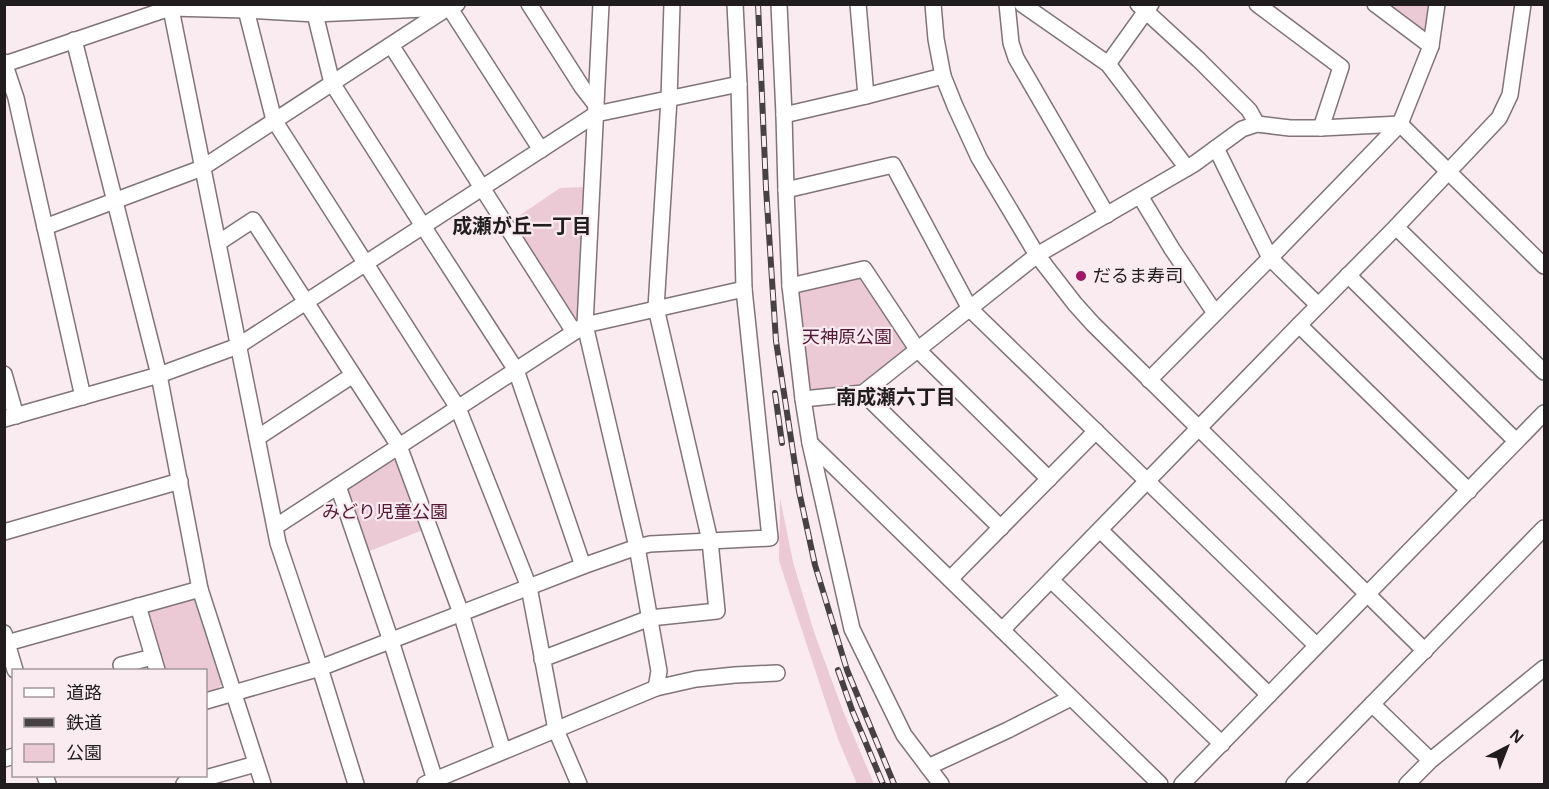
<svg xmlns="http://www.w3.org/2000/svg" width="1549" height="789" viewBox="0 0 1549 789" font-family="Helvetica,'Noto Sans JP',sans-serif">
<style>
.green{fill:#ebcad6}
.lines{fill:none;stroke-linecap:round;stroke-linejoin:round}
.minor-casing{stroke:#807479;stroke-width:18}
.minor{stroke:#fff;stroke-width:15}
.rail-casing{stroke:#474143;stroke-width:6}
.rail{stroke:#f9ebf0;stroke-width:4;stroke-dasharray:11;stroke-linecap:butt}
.poi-dot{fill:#9f1664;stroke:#f9ebf0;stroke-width:2}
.labels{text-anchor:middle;stroke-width:4.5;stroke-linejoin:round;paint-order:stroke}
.poi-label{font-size:18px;fill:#211c1e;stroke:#f9ebf0;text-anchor:start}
.park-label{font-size:18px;fill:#511935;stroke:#f9ebf0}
.neighbourhood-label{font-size:20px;font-weight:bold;fill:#211c1e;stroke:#f9ebf0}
</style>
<rect width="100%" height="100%" fill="#f9ebf0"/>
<g class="green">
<polygon points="1385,5 1431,5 1428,28 1422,32"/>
<polygon points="583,187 578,318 573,320 510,222 560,188"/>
<polygon points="861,276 906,342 906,351 858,387 807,391 795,295 803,288"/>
<polygon points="389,458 399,461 423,530 367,552 347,494 350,484"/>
<polygon points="780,498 793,562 814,632 843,711 874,784 857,784 838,739 784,576 779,560"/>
<polygon points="191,598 196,601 223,681 218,690 206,693 206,670 163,670 146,614 150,609"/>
</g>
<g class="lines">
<defs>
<g id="minor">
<polyline points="170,4 278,543 320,668 356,784"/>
<polyline points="315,4 315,14 332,83 423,226 516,370 583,566"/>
<polyline points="450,4 449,7 541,150"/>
<polyline points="529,4 582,87 596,105"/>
<polyline points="601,4 585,325 637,547 659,671 656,688"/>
<polyline points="779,4 784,115 786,190 790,286 803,399 810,443 852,629 904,735 941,784"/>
<polyline points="858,4 866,96"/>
<polyline points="933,4 936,39 943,76 955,106 979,158 1037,255 1075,304 1093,324 1425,651"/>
<polyline points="1007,4 1011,43 1016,58 1107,215"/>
<polyline points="1022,4 1108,64 1187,168"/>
<polyline points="1138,4 1199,60 1249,110 1257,124"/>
<polyline points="1257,4 1341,67 1321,128"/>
<polyline points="1375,4 1431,46"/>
<polyline points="246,10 274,120 458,408 529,587 556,730 579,784"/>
<polyline points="74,40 159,375 200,589 263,784"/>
<polyline points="391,45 574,332"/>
<polyline points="4,62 16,98 83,397"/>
<polyline points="5,64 170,8 246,10 315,14 446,8"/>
<polyline points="1108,64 1151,4"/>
<polyline points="784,115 866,96 943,76"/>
<polyline points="1216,148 1270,258 1318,305"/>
<polyline points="786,190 893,165 970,309 1316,645"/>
<polyline points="1140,196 1172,249 1215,313"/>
<polyline points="45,227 202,168 449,7 457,4"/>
<polyline points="1396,227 1544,372"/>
<polyline points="218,243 253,220 399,446 461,613 503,751"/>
<polyline points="1348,275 1516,441"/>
<polyline points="790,286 864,269 917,349 1049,479"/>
<polyline points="1299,325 1469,491"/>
<polyline points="4,374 16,416"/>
<polyline points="1149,380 1270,258 1400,124 1431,46 1437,4"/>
<polyline points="863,393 1001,528"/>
<polyline points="803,399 863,393 1037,255 1194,164 1242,129 1257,124 1290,128 1321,128 1400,124 1544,266"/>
<polyline points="4,419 159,375 238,346 596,114 739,84"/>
<polyline points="257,438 353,375"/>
<polyline points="810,443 1160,784"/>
<polyline points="338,486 391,641 435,780"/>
<polyline points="275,527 585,325 744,289"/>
<polyline points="1100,530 1269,695"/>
<polyline points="4,532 180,481"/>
<polyline points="950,579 1096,431"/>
<polyline points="1051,580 1222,744"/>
<polyline points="138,606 157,670"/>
<polyline points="1002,630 1299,325 1396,227 1499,118 1510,95 1523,4"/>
<polyline points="4,633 15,670"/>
<polyline points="7,643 200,589"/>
<polyline points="542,659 650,618 717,611 710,541 656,308 669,99 672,4"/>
<polyline points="121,665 153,657"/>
<polyline points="206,701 320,668 583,566 637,547 650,544 770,538 744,289 739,84 735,4"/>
<polyline points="1372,704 1430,760"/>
<polyline points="4,759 14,756"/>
<polyline points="928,767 1008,730 1071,698"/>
<polyline points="45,776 48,784"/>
<polyline points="184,784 256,764"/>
<polyline points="425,784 656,688 696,679 735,675 777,673"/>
<polyline points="1182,784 1544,413"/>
<polyline points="1294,784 1544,528"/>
<polyline points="1407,784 1431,760 1544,668"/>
</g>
</defs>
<use href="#minor" class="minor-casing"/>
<use href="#minor" class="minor"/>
<defs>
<g id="rail">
<polyline points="758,4 766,188 776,341 799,491 815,565 847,670 894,784"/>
<polyline points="775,393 782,443"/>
<polyline points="838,670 852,710 883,784"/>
</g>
</defs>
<use href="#rail" class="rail-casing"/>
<use href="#rail" class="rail"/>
</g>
<circle class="poi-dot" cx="1081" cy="276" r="6"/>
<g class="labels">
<g class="poi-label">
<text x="1093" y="282">だるま寿司</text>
</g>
<g class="park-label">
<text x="847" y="343">天神原公園</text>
<text x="385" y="518">みどり児童公園</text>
</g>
<g class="neighbourhood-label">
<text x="522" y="233">成瀬が丘一丁目</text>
<text x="896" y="404">南成瀬六丁目</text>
</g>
</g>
<rect width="1549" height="789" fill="none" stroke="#211c1e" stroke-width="12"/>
<rect x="12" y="669" width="195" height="108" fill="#f9ebf0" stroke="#a3989c" stroke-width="1.5"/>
<rect x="24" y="688" width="30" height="9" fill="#ffffff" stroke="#a3989c" stroke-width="1.5"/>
<text x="66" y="699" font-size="18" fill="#211c1e">道路</text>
<rect x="24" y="718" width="30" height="9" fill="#474143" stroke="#a3989c" stroke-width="1.5"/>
<text x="66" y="729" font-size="18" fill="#211c1e">鉄道</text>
<rect x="24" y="744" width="30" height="18" fill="#ebcad6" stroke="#a3989c" stroke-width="1.5"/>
<text x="66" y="759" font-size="18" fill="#211c1e">公園</text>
<g transform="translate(1507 747) rotate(42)" stroke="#f9ebf0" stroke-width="4.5" paint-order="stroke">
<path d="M0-4.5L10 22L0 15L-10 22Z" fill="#211c1e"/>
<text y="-9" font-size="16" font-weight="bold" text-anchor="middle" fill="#211c1e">N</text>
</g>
</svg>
